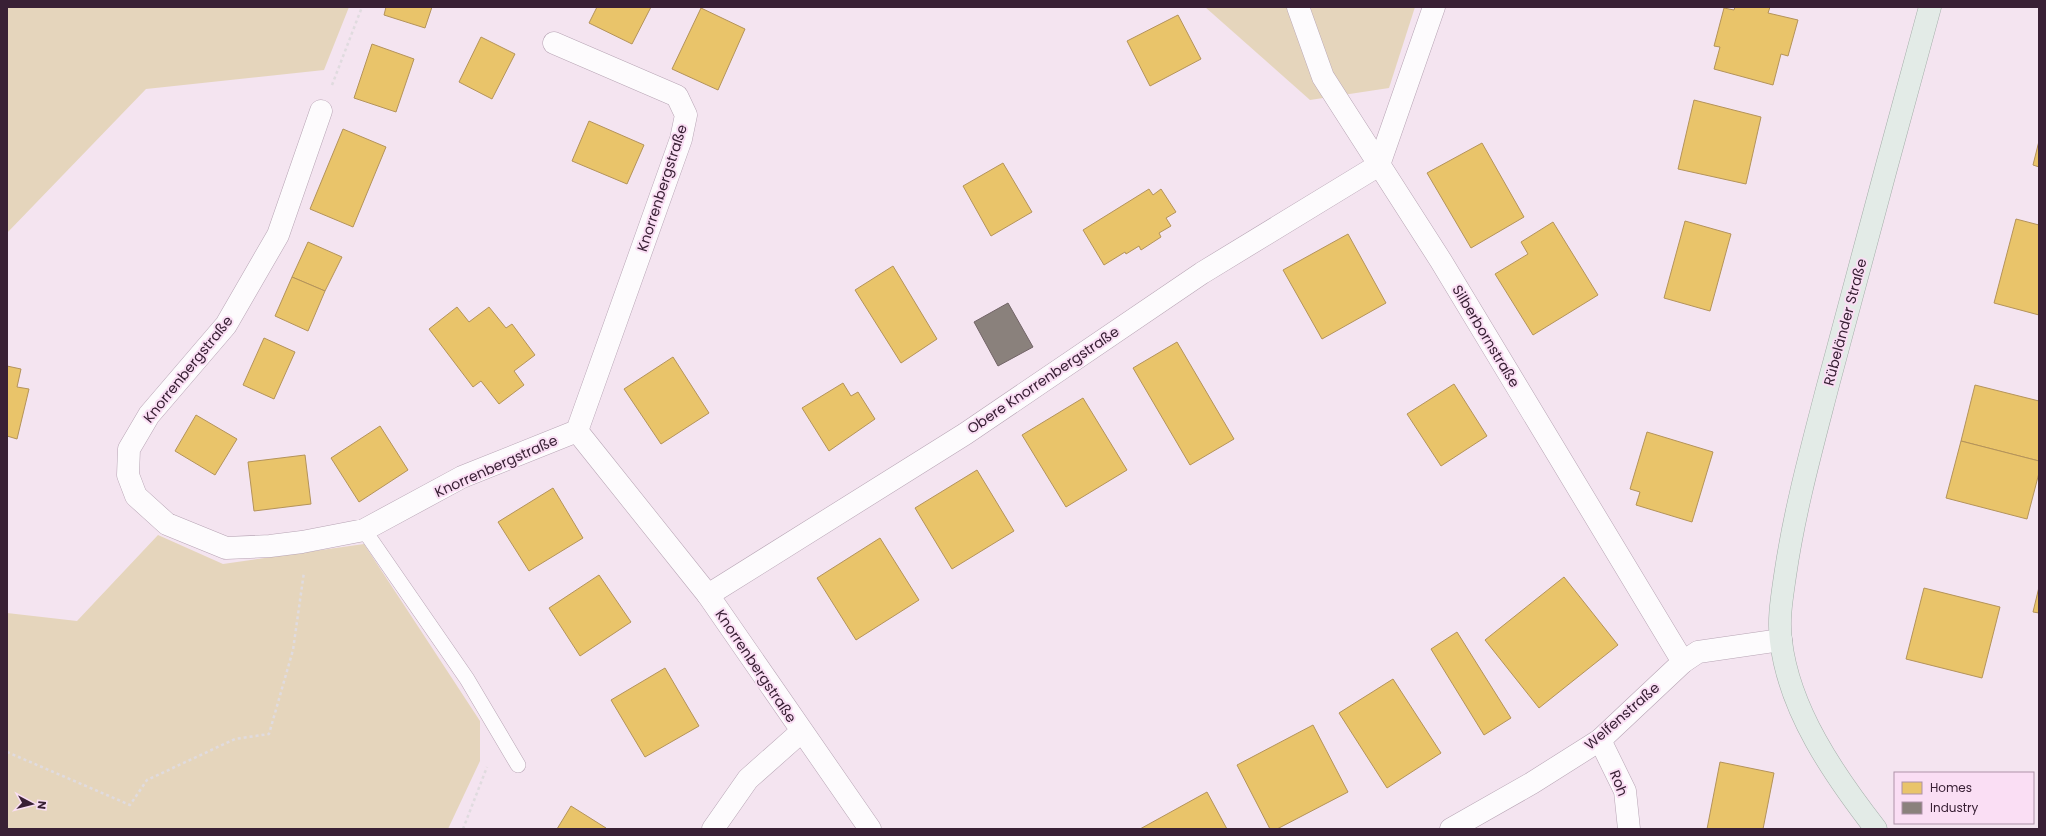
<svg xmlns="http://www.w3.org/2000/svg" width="2046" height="836" viewBox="0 0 2046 836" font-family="Poppins,sans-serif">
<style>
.green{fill:#e5d5bc}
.homes{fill:#e9c46a;stroke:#b4935a}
.industry{fill:#8a817c;stroke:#726467}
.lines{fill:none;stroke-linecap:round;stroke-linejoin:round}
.service-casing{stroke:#b7a4b4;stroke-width:16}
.minor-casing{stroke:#b7a4b4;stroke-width:23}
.primary-casing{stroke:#a4aea9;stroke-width:23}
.path{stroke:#e0dbdf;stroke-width:2.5;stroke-dasharray:3 3;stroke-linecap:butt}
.service{stroke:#fdfbfd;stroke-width:15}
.minor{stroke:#fdfbfd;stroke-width:22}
.primary{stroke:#e3ebe7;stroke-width:22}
.labels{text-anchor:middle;stroke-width:4;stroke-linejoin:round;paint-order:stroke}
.street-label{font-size:14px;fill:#392035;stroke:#fadef4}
</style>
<rect width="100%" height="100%" fill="#f4e4f0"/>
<g class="green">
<polygon points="7,7 349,7 324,70 146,89 7,233"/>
<polygon points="1205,7 1415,7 1389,88 1310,100"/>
<polygon points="158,535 223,564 364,544 480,721 480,761 448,829 7,829 7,613 77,621"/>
</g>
<g class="homes">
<polygon points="386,7 432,7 425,28 384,15"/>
<polygon points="597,7 651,7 632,44 589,23"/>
<polygon points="1735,7 1770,7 1768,13 1798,20 1788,56 1781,54 1773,85 1714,69 1720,47 1714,46 1724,8 1734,10"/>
<polygon points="701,8 745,29 718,90 672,69"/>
<polygon points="1178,15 1201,59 1150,86 1127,41"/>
<polygon points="481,37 515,54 492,99 459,82"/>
<polygon points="372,44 414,59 396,112 354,98"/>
<polygon points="1694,100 1761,117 1746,184 1678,169"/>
<polygon points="589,121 644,145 627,184 572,161"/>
<polygon points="343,129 386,147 353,227 310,209"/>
<polygon points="2039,141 2039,167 2033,165"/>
<polygon points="1482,143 1524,217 1471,248 1427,173"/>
<polygon points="1003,163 1032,212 991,236 963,186"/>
<polygon points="1149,189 1153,195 1161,189 1176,212 1166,218 1171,226 1159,233 1161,237 1141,250 1139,246 1126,254 1125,252 1104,265 1083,230"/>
<polygon points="2016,219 2039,225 2039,315 1994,303"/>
<polygon points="1685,221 1731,234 1710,311 1664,298"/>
<polygon points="1553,222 1598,295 1533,335 1495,274 1528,254 1521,242"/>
<polygon points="1348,234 1386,303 1322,339 1283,270"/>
<polygon points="308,242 342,257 325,291 292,277"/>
<polygon points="893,266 937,339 901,363 855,290"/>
<polygon points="292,277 325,291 308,331 275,316"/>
<polygon points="457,307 469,322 489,307 506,328 512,324 535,355 514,371 524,385 499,404 481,381 473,387 429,329"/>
<polygon points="264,338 295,352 274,399 243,385"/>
<polygon points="1177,342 1234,439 1190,465 1133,368"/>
<polygon points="673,357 709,413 661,444 624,389"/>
<polygon points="7,366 21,369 17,387 29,389 17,439 7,436"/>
<polygon points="843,383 851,396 858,392 875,419 829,451 802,408"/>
<polygon points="1454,384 1487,436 1441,466 1407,414"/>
<polygon points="1975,385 2039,401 2039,461 1961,441"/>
<polygon points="1083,398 1127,470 1066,507 1022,435"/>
<polygon points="196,415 237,439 215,475 175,451"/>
<polygon points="380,426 408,470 359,502 331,458"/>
<polygon points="1647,432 1713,452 1692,522 1636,505 1640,492 1630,489"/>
<polygon points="1961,441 2039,461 2039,473 2027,519 1946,498"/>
<polygon points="305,455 311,504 254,511 248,462"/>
<polygon points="977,470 1014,531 952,569 915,508"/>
<polygon points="553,488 583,538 529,571 498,522"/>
<polygon points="880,538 919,600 856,640 817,578"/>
<polygon points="599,575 631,622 580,656 549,608"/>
<polygon points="1564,577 1618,645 1539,708 1485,640"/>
<polygon points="2039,587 2039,613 2033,612"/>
<polygon points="1924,588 2000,607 1982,678 1906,659"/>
<polygon points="1457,632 1511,718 1484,735 1431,649"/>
<polygon points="665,668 699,726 645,757 611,700"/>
<polygon points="1393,679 1441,753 1387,788 1339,713"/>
<polygon points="1313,725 1348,792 1277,829 1270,829 1237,765"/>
<polygon points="1720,762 1774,773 1763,829 1707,829"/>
<polygon points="1207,792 1227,829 1140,829"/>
<polygon points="571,806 606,828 605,829 557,829"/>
</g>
<polygon class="industry" points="1008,303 1033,347 998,366 974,322"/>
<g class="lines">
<defs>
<polyline id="service" points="364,530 467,679 518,765"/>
<g id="minor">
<polyline points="1298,7 1323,77 1441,261 1683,662"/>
<polyline points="321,111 278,235 226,325 149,415 129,449 128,475 136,496 167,524 226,548 270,546 302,542 364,530 462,477 577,431 681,139 686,115 677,96 554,43"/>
<polyline points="1379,165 1434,7"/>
<polyline points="577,431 708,595 870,829"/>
<polyline points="708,595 965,434 1202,273 1379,165"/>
<polyline points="1600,740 1625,791 1629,829"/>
<polyline points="713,829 748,779 801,732"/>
<polyline points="1451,829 1532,783 1600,740 1683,662 1698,652 1781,640"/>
</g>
<path id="primary" d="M 1876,829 C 1834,775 1789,710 1781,641 C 1778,619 1782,597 1785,576 C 1794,513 1811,451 1827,389 C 1861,262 1895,134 1930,7"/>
</defs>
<use href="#service" class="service-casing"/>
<use href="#minor" class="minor-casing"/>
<use href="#primary" class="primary-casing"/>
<g class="path">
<polyline points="332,85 362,7"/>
<polyline points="7,752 130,805 147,780 235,739 269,734 293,650 304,572"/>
<polyline points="463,829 487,767"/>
</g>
<use href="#service" class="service"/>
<use href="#minor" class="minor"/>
<use href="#primary" class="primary"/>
</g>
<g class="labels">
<g class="street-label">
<text transform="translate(662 188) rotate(-72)" y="5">Knorrenbergstraße</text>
<text transform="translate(1845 322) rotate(-75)" y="5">Rübeländer Straße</text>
<text transform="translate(1486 336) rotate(59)" y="5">Silberbornstraße</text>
<text transform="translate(188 369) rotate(-51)" y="5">Knorrenbergstraße</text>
<text transform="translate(1043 380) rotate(-34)" y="5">Obere Knorrenbergstraße</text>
<text transform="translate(496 466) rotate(-24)" y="5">Knorrenbergstraße</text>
<text transform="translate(756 666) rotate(56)" y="5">Knorrenbergstraße</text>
<text transform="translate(1622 716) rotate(-41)" y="5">Welfenstraße</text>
<text transform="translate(1619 783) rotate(69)" y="5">Roh</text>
</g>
</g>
<rect width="2046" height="836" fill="none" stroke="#392035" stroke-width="16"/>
<rect x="1894" y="772" width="140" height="52" fill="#fadef4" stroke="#ad92a8"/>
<rect x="1902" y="782" width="20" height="12" fill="#e9c46a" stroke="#ad92a8"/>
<text x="1930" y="792" font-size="12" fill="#392035">Homes</text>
<rect x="1902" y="802" width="20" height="12" fill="#8a817c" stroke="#ad92a8"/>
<text x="1930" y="812" font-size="12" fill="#392035">Industry</text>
<g transform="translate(32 804) rotate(97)" stroke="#fadef4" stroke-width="3" paint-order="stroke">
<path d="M0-3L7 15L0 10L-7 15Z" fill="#392035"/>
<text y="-6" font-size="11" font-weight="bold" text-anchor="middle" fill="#392035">N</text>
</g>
</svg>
